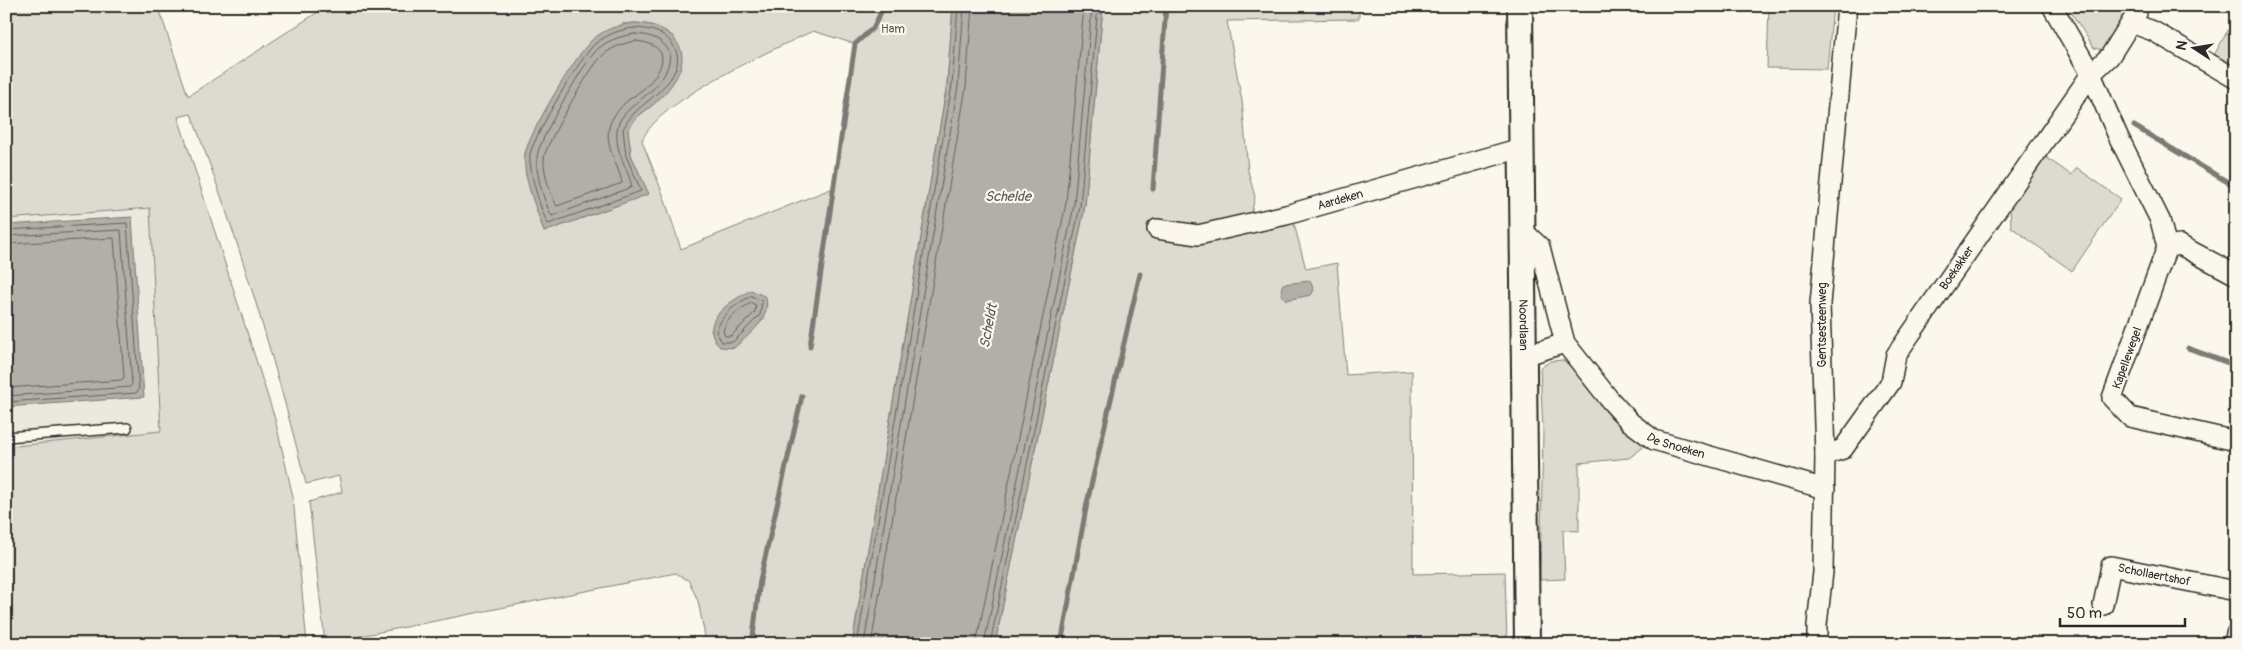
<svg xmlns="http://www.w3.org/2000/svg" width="2242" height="650" viewBox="0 0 2242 650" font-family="Pangolin,sans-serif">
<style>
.built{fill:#ebe8de}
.green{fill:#dddad0;stroke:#84827e;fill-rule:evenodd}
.water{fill:#b1afa7;stroke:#7b7a75}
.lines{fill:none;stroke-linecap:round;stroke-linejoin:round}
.shore{stroke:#61605d;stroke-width:1}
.stream{stroke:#7b7a75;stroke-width:5}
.service-casing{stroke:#2b2b2b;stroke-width:12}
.minor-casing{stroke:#2b2b2b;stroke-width:22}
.tertiary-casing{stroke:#2b2b2b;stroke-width:28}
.service{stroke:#fbf7ec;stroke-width:9}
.minor{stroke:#fbf7ec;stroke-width:19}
.tertiary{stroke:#fbf7ec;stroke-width:24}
.labels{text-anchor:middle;stroke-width:4.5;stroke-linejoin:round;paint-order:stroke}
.park-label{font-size:12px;fill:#585754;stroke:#fbf7ec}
.street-label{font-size:12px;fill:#2b2b2b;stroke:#fbf7ec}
.water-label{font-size:14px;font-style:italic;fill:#5a5956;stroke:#fbf7ec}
</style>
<rect width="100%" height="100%" fill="#fbf7ec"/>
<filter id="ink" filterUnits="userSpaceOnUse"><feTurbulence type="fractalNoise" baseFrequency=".02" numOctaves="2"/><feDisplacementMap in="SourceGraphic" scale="10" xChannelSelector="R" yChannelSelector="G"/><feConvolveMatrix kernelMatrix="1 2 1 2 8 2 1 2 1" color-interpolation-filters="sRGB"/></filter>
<g filter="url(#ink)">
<polygon class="built" points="150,208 161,431 6,447 6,219"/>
<g class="green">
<path d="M 6,6 L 158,6 L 188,96 L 318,12 L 315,6 L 953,6 L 947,84 L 852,644 L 699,644 L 705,636 L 698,601 L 689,581 L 676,573 L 325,643 L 309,502 L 342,492 L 339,476 L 306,484 C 275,359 237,234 191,114 L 178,117 L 275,419 L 293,497 L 307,644 L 6,644 L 6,447 L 161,431 L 150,208 L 6,219 ZM 635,23 C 651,24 661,27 674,37 L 655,103 L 637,117 L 628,130 L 631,155 L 648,194 L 544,232 L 526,175 L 525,153 L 622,24 ZM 813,31 L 855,44 L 833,188 L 681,249 L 664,197 L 642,141 C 656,101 774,49 813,31 ZM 731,302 L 765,318 L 734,348 L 711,331 L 716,316 Z"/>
<polygon points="1103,6 1359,6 1359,19 1227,21 1242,101 1248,171 1255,197 1251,214 1293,220 1306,269 1337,263 1346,375 1412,371 1413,574 1505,572 1507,644 995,644 1085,206"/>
<polygon points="1769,6 1833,6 1827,69 1767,68"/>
<polygon points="2067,6 2133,6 2103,50 2094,48"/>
<polygon points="2228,30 2236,34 2236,72 2212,59"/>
<polygon points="2040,153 2071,175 2077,168 2121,199 2072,271 2011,227 2010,199"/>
<polygon points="1563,360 1576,371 1611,418 1646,445 1629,458 1579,463 1579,531 1563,530 1565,579 1540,580 1543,432 1540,368 1551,361"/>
</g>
<g class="water">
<polygon points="953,6 1103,6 1085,206 995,644 852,644 947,84"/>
<path d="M 635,23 C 653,24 668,28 678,44 C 691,64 670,90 655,103 C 649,109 642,112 637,118 C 634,121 631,126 628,130 L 631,155 L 649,194 L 544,232 C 537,209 522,177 525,154 C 528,135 578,51 593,39 C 605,29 620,24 635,23 Z"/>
<polygon points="132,217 144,397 6,407 6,225"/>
<path d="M 1310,281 L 1314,290 L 1311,295 L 1286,300 C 1281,295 1280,290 1283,284 Z"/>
<path d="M 751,290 L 766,297 C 771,320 750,333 734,348 L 720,347 C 696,321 730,302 751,290 Z"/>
</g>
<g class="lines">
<g class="shore">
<path d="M 635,28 C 650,29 664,31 673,45 C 691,73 651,97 634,113 C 630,117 626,124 623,129 L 626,156 L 641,191 L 548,224 C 541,212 528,168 530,154 C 534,136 582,54 596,43 C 608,34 621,29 635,28 Z"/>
<path d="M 635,34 C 651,35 663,39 670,53 C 669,95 619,102 617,131 C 615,154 628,167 632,187 L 552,216 C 544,203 535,172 537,157 C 538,141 582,67 594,53 C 604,41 620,36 635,34 Z"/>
<path d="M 636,41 C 675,45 664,71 642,90 C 636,95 629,99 624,104 C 618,110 611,119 609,127 C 605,149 618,163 622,183 L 557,206 C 550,194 543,172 544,158 C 546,143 590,68 601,57 C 610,48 623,43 636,41 Z"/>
<polyline points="6,230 127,223 139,390 136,393 6,402"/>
<polyline points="6,236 121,230 132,384 130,387 6,396"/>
<polyline points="6,244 114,238 124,377 122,380 6,388"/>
<path d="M 751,296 L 762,301 L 760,315 L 733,342 L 722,342 L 716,332 C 722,313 735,305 751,296 Z"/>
<path d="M 751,303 L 756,305 L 755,312 L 731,336 L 725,336 L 723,331 C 727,317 738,310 751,303 Z"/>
<polyline points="857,644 952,85 958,6"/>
<polyline points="864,644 958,86 964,6"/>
<polyline points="871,644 966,87 972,6"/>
<polyline points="976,644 1066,203 1084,6"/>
<polyline points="984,644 1074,205 1092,6"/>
<polyline points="990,644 1080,206 1098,6"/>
</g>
<g class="stream">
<polyline points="2134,126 2236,187"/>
<polyline points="1153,189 1166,6"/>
<polyline points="810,346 855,44 873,28 884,6"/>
<polyline points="2188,348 2236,366"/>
<polyline points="752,644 760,580 802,396"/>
<polyline points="1061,644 1087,503 1140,274"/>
</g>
<defs>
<polyline id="service" points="6,437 127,428"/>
<g id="minor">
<polyline points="2052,6 2091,74 2118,136 2160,220 2167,247 2112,398 2130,417 2236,441"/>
<polyline points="2131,23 2153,31 2236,79"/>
<path id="s1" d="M 1157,229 L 1198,235 L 1286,215 L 1521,148"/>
<path id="s2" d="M 1522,230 L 1540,247 L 1565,343 L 1610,400 L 1630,422 L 1654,440 L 1825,489"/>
<polyline points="2167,247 2180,245 2236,275"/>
<polyline points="1524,356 1565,343"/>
<path id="s3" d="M 1825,455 L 1843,449 L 1891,382 L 1896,355 L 2091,74 L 2110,56 L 2137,13"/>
<path id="s4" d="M 2103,605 L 2111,566 L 2236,591"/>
<polyline points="1817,644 1817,625 1823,572 1825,455 1820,304 1847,6"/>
<polyline points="2234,644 2236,634"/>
</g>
<g id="tertiary">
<path id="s5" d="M 1520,6 L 1527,644"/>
</g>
</defs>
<use href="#service" class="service-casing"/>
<use href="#minor" class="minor-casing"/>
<use href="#tertiary" class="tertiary-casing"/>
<use href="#service" class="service"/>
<use href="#minor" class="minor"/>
<use href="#tertiary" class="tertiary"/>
</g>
</g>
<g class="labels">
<g class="park-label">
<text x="893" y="33">Ham</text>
</g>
<g class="street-label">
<text dy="4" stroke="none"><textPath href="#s1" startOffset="188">Aardeken</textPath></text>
<text dy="4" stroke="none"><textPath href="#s3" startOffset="235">Boekakker</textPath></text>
<text dy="4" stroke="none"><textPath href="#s5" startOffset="319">Noordlaan</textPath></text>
<text transform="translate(1822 325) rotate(-90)" y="4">Gentsesteenweg</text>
<text transform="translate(2127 358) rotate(-70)" y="4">Kapellewegel</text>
<text dy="4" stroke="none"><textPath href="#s2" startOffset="279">De Snoeken</textPath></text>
<text dy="4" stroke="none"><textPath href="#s4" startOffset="84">Schollaertshof</textPath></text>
</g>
<g class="water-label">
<text x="1008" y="201">Schelde</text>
<text transform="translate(988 326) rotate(-79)" y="5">Scheldt</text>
</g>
</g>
<rect width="2242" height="650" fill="none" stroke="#fbf7ec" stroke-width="25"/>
<rect x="12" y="12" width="2217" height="625" fill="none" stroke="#2b2b2b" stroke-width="2" filter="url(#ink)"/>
<g transform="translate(2194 48) rotate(282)" stroke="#fbf7ec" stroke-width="4" paint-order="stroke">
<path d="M0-4L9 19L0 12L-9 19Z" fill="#2b2b2b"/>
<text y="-8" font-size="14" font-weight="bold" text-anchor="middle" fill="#2b2b2b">N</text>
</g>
<path d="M2060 618v8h125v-8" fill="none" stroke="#2b2b2b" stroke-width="2.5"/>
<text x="2067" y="618" font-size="15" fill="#2b2b2b" stroke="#fbf7ec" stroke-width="4" paint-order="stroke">50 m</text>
</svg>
